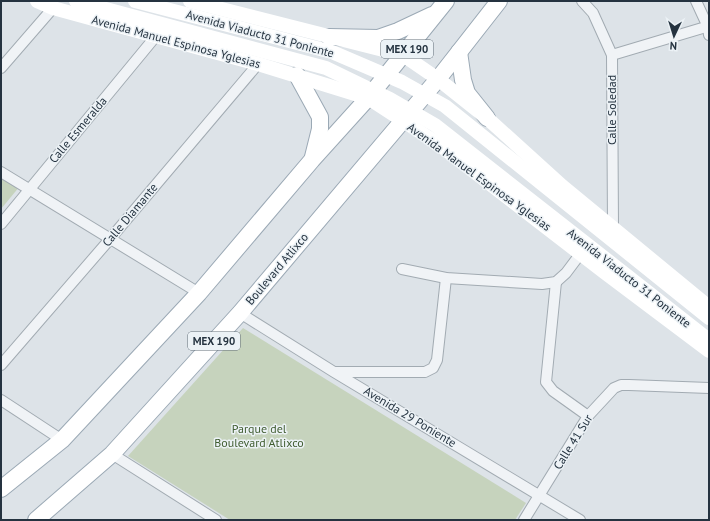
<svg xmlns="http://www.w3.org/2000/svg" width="710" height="521" viewBox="0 0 710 521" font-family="'PT Sans',sans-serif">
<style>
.green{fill:#c6d3bd}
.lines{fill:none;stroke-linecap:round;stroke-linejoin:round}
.minor-casing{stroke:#a2abb2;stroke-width:12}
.primary-casing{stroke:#9ba9b5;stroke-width:18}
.minor{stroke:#f0f3f6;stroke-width:10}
.secondary{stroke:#fff;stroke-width:14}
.primary{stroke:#fff;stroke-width:16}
.secondary-bridge{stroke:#fff;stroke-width:14}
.labels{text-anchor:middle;stroke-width:3;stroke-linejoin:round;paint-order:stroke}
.shield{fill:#ecf2f6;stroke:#616c77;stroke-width:1}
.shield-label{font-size:11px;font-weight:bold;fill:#253340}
.street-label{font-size:12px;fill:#253340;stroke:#ecf2f6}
.park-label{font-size:12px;fill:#405d31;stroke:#ecf2f6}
</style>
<rect width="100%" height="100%" fill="#dde3e8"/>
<g class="green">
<polygon points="1,175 20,186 1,209"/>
<polygon points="243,328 526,503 515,520 230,520 128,456"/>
</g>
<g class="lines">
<defs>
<g id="minor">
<polyline points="582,1 593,13 612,55 613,228"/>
<polyline points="696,1 708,27 709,35"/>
<polyline points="612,55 709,26"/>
<polyline points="1,68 53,8"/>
<polyline points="1,172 199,293"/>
<polyline points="1,224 156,36"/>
<polyline points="402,269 446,278 542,284 556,282 566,273 581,253"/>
<polyline points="556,282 546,382 553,391 588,416"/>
<polyline points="240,313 334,372 580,520"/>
<polyline points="1,365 110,239 258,64"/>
<polyline points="335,372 425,372 433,368 437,360 446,278"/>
<polyline points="1,400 62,440"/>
<polyline points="112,454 216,520"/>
<polyline points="524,520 588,416 614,388 621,385 629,385 709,388"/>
</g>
<g id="primary">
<polyline points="329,37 378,38 398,31 432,15"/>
<polyline points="459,52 463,80 467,93 487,118"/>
<polyline points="297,75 320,117 320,129 313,157"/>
<polyline points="1,489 62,440 199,293 312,160 368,98 446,1"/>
<polyline points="36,520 112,454 240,313 438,79 499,1"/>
</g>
</defs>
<use href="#minor" class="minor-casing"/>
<use href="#primary" class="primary-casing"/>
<use href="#minor" class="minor"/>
<g class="secondary">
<polyline points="37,1 53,8 258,64 368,98 437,143 604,272 709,351"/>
<polyline points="190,1 403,55 438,79 487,118 562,186 709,307"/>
</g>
<use href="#primary" class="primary"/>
<g class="secondary-bridge">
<polyline points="76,1 326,68 390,99 435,125 709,340"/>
<polyline points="135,1 332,52 402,82 445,106 709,318"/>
</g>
</g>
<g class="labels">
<g class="shield">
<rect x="381" y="40" width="52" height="18" rx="3"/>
<rect x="188" y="332" width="52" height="18" rx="3"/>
</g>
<g class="shield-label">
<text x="407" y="53">MEX 190</text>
<text x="214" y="345">MEX 190</text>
</g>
<g class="street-label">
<text transform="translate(260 34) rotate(15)" y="4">Avenida Viaducto 31 Poniente</text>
<text transform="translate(176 42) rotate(15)" y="4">Avenida Manuel Espinosa Yglesias</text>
<text transform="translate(612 110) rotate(-90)" y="4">Calle Soledad</text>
<text transform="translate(78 130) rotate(-50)" y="4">Calle Esmeralda</text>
<text transform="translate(479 177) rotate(36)" y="4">Avenida Manuel Espinosa Yglesias</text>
<text transform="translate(130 215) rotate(-50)" y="4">Calle Diamante</text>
<text transform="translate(277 269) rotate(-50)" y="4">Boulevard Atlixco</text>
<text transform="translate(629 278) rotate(38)" y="4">Avenida Viaducto 31 Poniente</text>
<text transform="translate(410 417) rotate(31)" y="4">Avenida 29 Poniente</text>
<text transform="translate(573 442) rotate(-58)" y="4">Calle 41 Sur</text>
</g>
<g class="park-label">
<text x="259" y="433">Parque del<tspan x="259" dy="14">Boulevard Atlixco</tspan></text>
</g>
</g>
<rect width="710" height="521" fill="none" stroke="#253340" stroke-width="4"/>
<g transform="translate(674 36) rotate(184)" stroke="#ecf2f6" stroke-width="3" paint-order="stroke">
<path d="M0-3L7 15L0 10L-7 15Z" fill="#253340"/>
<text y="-6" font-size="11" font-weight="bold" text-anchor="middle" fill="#253340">N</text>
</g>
</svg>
